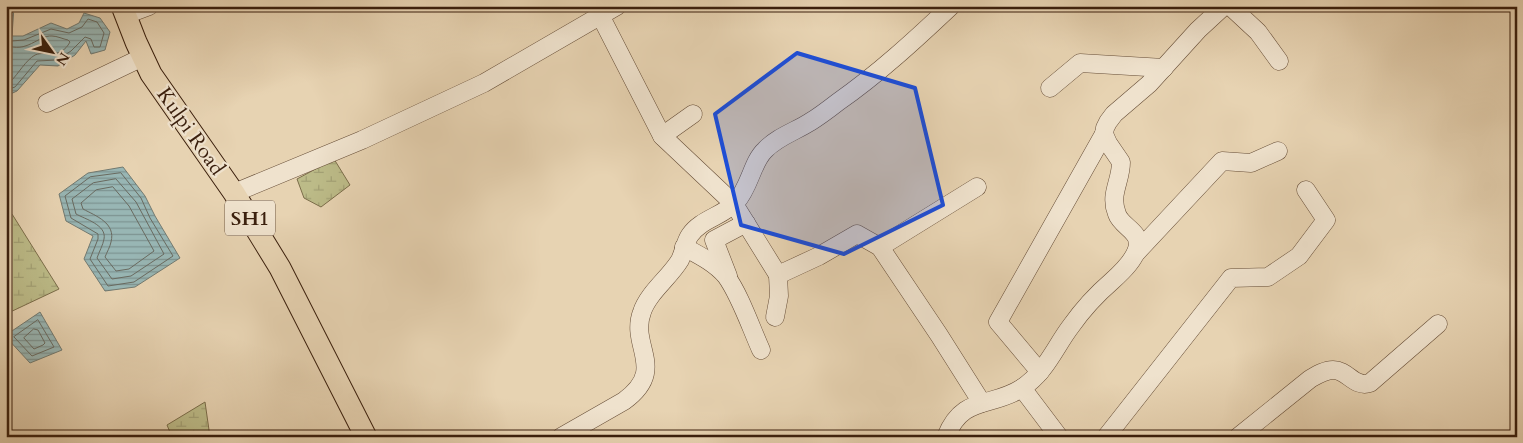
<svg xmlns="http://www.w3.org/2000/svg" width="1523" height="443" viewBox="0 0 1523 443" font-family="Cardo,serif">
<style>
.wetland{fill:url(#wetland-marsh);stroke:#7b6d4a}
.water{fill:url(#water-rules);stroke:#727a71}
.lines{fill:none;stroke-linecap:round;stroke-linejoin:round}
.shore{stroke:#696a60;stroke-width:1}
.minor-casing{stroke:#654c36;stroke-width:19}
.major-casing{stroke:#3a1f0d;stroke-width:23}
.minor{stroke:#efe2cd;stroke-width:18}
.major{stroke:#e7d3b2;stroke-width:21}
.marked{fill:#1d4ed8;fill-opacity:0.2;stroke:#1d4ed8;stroke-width:4;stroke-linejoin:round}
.labels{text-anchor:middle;stroke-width:4.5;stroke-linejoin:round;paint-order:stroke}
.shield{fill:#efe2cd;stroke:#705a47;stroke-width:1}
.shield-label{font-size:20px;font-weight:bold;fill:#3a1f0d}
.street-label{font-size:21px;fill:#3a1f0d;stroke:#efe2cd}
</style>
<defs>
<pattern id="wetland-marsh" width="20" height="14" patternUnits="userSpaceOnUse" patternTransform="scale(1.25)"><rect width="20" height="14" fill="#bcbb88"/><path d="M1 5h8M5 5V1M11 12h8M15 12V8" fill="none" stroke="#a2a074"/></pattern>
<pattern id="water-rules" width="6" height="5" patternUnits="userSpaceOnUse" patternTransform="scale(1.25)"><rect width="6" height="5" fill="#98b6b4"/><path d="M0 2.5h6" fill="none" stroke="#7d9391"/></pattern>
</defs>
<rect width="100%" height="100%" fill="#e7d3b2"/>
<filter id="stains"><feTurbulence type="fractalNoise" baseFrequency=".004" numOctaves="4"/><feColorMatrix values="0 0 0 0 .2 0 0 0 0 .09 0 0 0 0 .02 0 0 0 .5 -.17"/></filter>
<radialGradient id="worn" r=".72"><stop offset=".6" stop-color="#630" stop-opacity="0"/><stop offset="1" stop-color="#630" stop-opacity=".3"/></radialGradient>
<g class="wetland">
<polygon points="334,159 350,185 321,207 304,198 297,179"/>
<polygon points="12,214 59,289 6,314 6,218"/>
<polygon points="205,402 210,437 172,437 167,425"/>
</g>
<g class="water">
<polygon points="6,6 14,6 12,36 23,36 51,23 67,29 79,23 84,13 100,18 110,32 105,50 91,54 86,41 75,55 58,66 40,65 17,91 6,96"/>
<polygon points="123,167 145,196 155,216 180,258 135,287 105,291 84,259 93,236 66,221 59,194 88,173"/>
<polygon points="40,312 62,350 30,363 6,337 6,335"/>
</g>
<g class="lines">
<g class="shore">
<path d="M 6,45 C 27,54 38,35 52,36 C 57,36 63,39 68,40 L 70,42 C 60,60 47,50 35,55 C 26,60 18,74 11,81 L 6,83"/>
<polyline points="6,90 15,87 37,61 57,60 71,51 85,37 91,39 94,47 100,47 104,33 97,22 88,19 82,27 69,33 51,29 24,40 11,41 7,35 9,6"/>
<polygon points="121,173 141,198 150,218 173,256 134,282 108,286 90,259 98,239 98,234 71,218 65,196 90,177"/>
<path d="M 116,179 L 136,202 L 164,254 L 131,276 L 112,279 L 97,258 C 99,252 103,245 104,239 C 107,225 85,219 76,214 L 72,199 L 93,183 Z"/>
<path d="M 113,187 L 129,206 L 154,251 L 129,269 L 116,271 L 105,257 C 107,252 110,247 111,242 C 116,223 96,216 83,209 L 81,203 L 96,190 Z"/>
<polygon points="38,320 54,347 32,356 14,337"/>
<polygon points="34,329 38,330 45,343 43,345 34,349 24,338"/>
</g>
<defs>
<g id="minor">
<polyline points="1230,6 1258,32 1279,61"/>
<polyline points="125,15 149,6"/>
<polyline points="600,15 662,136 734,204 778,275 819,256 857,234 880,247 939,335 982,403"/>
<polyline points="1050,88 1080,63 1164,68"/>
<polyline points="47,103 143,57"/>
<polyline points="662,136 693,114"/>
<polyline points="234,193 362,140 484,83 617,6"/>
<path d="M 684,247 C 699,255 715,263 726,276 C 740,295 751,328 761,350"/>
<polyline points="880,247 977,187"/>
<polyline points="1136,253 1222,161 1251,163 1278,151"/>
<polyline points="728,276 714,240 746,223"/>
<polyline points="775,317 779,296 778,275"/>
<polyline points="1040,372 998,322 1104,134"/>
<polyline points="1022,388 1059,437"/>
<path d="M 561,437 L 624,401 C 668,369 629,346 642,312 C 648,293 670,277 680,260 C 684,252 685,242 690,235 C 701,219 723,216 736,202 C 750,187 752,162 765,150 C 777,137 796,131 810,122 C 820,116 829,109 838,102 C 878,74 915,40 951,6"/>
<path d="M 946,437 C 962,395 991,408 1022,388 C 1046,372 1055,347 1071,326 C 1083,309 1097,294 1112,281 C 1122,272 1137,258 1138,244 C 1139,231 1121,226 1117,214 C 1109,194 1121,182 1121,162 L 1108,143 L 1104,134 L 1105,128 L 1108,122 L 1114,114 L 1149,84 L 1198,30 L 1224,6"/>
<polyline points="1106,437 1231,278 1268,277 1299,256 1326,220 1306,190"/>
<path d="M 1238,437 L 1310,379 C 1317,375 1325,370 1333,370 C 1348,370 1354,388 1370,383 L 1438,324"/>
</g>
<polyline id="major" points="122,6 136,42 151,74 234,193 280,268 366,437"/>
</defs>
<use href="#minor" class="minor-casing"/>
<use href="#major" class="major-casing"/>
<use href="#minor" class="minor"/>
<use href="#major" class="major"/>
</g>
<path class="marked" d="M 797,53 L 915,88 L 943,205 L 844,254 L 741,225 L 715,114 Z"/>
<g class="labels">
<rect class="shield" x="225" y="200.5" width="50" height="35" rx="4"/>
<g class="shield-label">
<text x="250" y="225">SH1</text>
</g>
<g class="street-label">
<text transform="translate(191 131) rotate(55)" y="7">Kulpi Road</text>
</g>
</g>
<rect width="1523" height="443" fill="none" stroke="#e7d3b2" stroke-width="25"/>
<rect x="8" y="8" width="1508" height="428" fill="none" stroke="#3a1f0d" stroke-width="2.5"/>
<rect x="12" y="12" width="1498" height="418" fill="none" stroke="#3a1f0d"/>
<g transform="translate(52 52) rotate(123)" stroke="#efe2cd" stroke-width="4" paint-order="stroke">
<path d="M0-4L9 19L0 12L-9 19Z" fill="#3a1f0d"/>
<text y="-8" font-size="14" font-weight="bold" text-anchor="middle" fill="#3a1f0d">N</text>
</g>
<rect width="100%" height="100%" filter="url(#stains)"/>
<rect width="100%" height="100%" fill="url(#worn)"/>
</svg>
